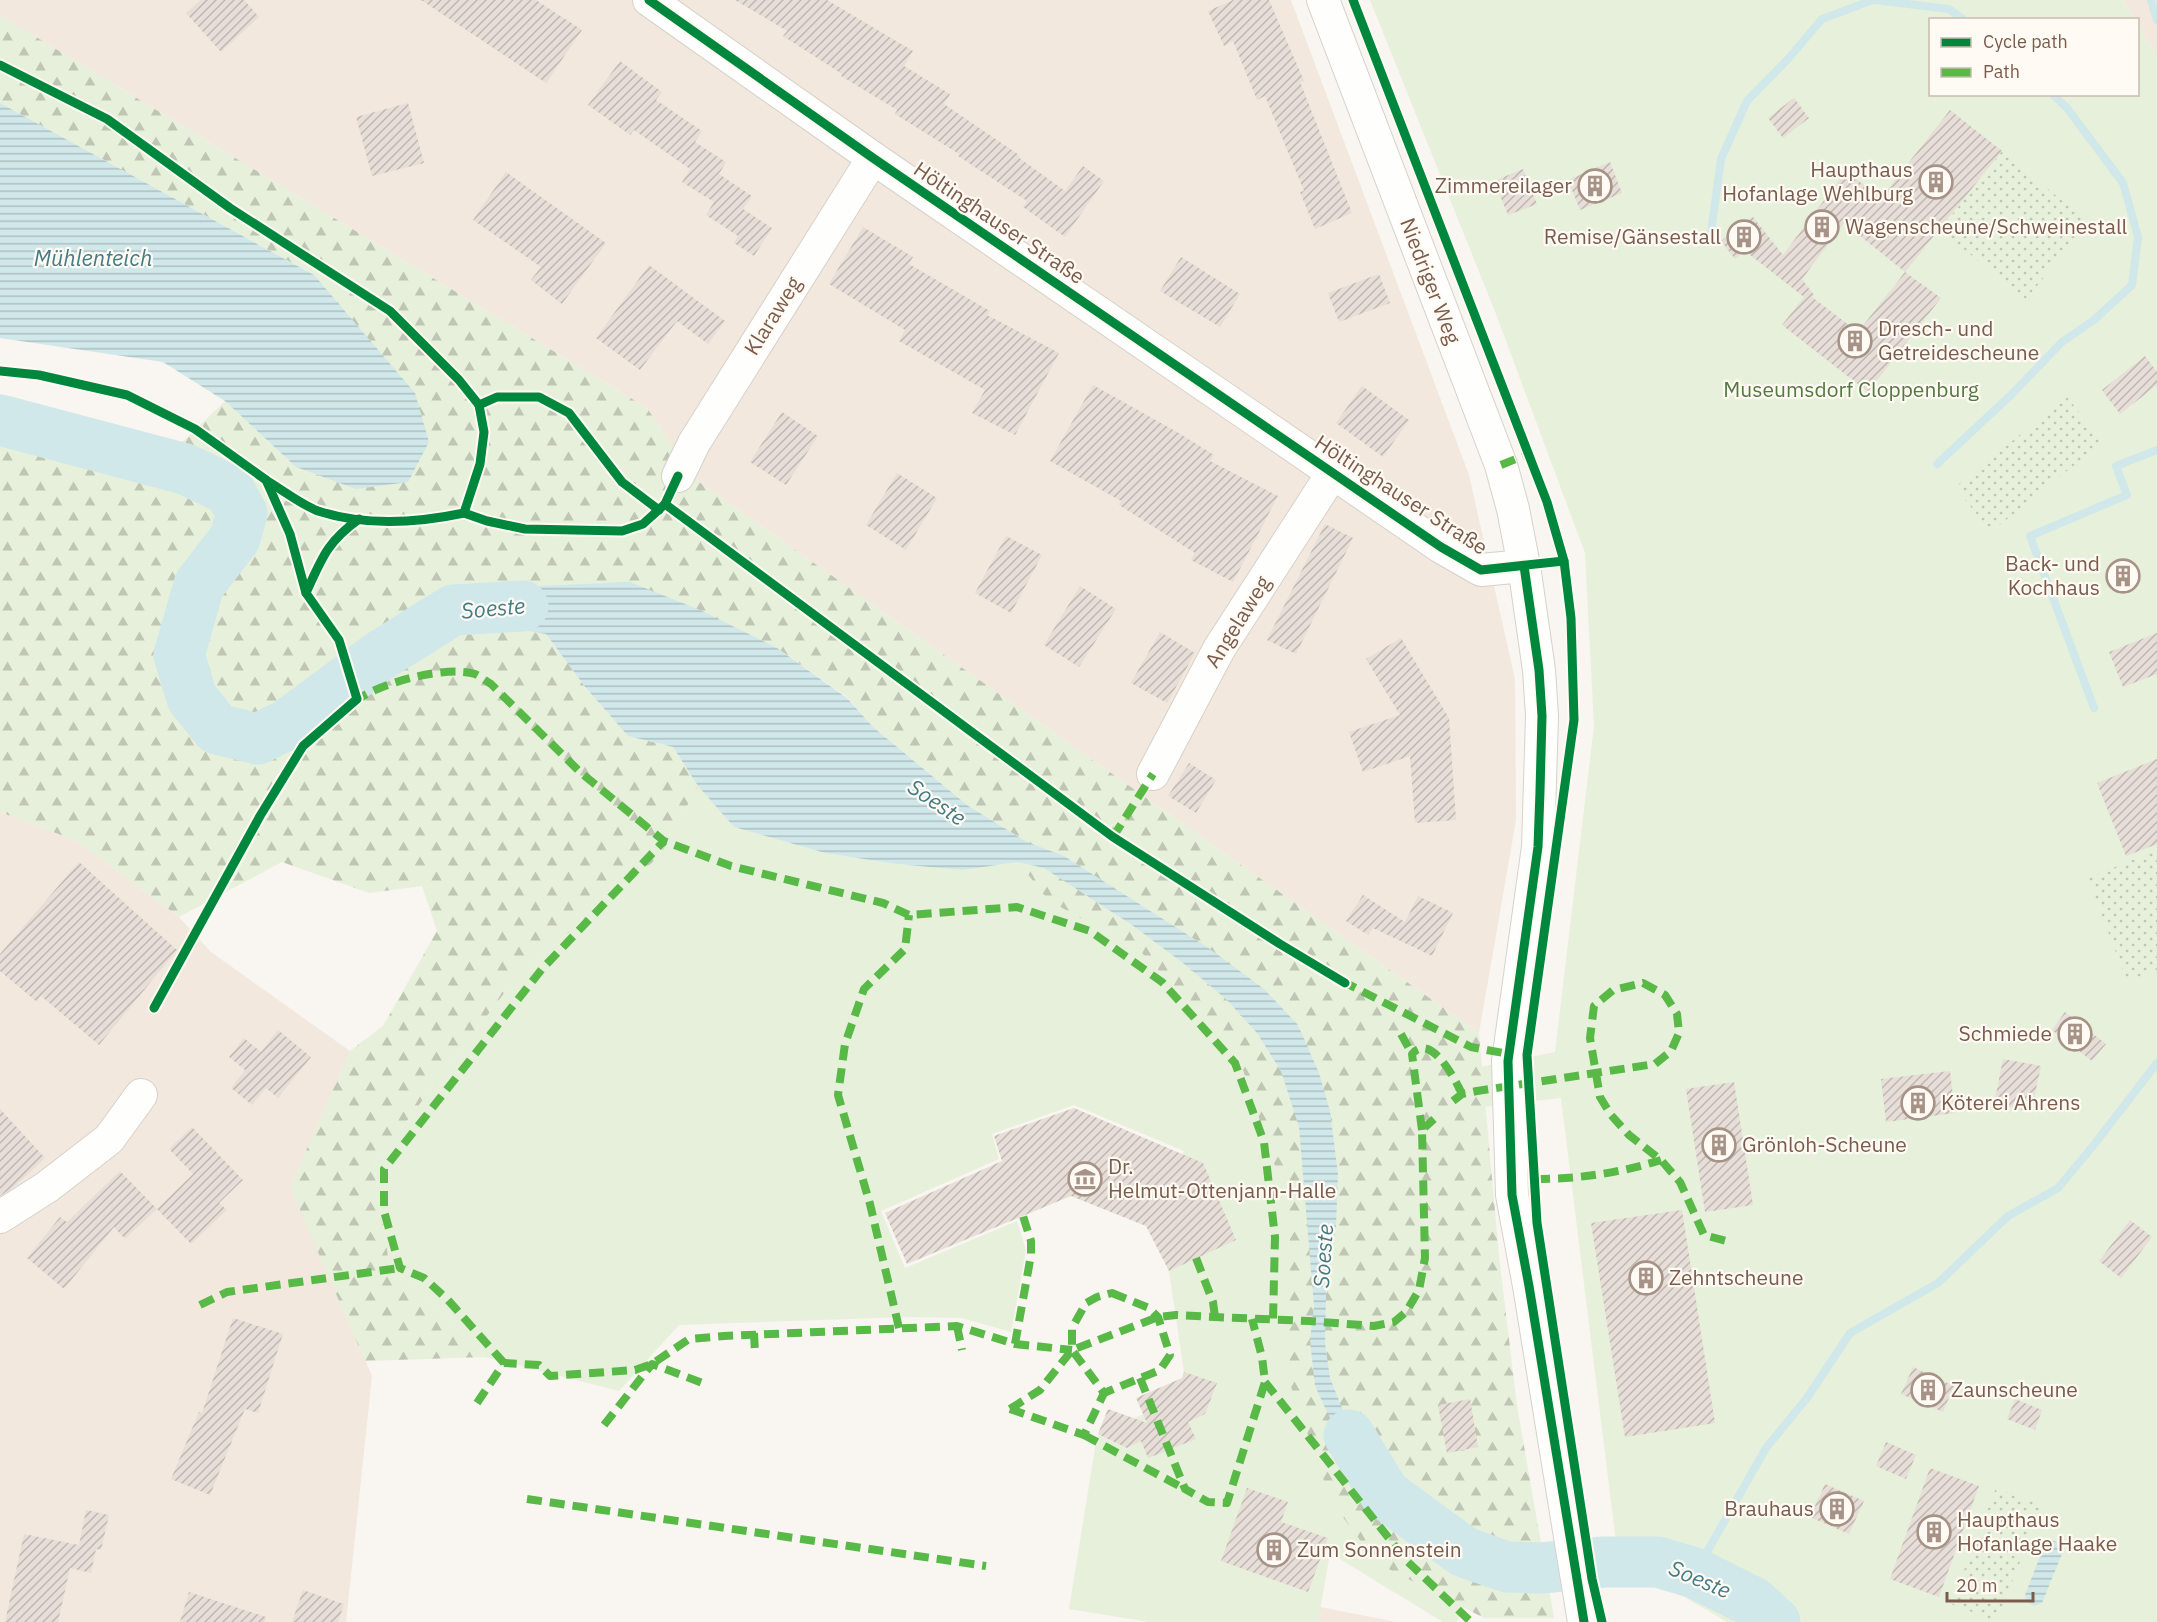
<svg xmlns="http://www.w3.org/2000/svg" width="2157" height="1622" viewBox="0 0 2157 1622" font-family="'IBM Plex Sans',sans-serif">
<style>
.residential{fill:#f2e8de}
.green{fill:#e7f0db}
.forest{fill:url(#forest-firs)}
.garden{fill:url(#garden-dots)}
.water{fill:url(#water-rules)}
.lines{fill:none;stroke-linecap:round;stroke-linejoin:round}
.stream{stroke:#d0e8ea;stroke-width:8}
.river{stroke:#d0e8ea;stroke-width:51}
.building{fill:url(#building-hatch);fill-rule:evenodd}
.street-casing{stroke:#d7d1cb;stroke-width:34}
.street{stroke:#fefefd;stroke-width:32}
.quiet{stroke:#58b947;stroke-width:8;stroke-dasharray:15 8;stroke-linecap:butt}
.cycleway-casing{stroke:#fffaf3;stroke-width:13}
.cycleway{stroke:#00873e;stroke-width:9}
.labels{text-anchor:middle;stroke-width:4.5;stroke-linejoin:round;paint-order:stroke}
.poi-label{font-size:21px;fill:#7a5c4d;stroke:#fffaf3;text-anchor:start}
.street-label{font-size:21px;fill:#7a5c4d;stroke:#fffaf3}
.park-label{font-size:21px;fill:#537a41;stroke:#fffaf3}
.water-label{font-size:22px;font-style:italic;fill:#437c86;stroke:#fffaf3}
</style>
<defs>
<pattern id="forest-firs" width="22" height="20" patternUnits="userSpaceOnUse" patternTransform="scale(1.5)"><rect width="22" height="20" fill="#e7f0db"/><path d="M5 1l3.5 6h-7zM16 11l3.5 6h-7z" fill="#c0c6b4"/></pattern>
<pattern id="garden-dots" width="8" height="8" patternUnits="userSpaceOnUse" patternTransform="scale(1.5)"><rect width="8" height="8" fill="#e7f0db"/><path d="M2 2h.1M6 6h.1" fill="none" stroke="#c0c6b4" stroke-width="1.8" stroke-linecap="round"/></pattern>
<pattern id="water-rules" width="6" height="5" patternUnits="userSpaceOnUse" patternTransform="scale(1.5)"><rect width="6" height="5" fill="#d0e8ea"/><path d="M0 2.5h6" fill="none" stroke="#aebfc0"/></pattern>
<pattern id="building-hatch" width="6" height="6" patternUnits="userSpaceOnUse" patternTransform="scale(1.5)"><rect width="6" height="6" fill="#e6ded7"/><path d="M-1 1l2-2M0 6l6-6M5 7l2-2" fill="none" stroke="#bfb7b1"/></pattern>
</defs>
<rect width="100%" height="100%" fill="#f9f5f0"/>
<g class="residential">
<polygon points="0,0 1291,0 1469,475 1515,679 1516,820 1479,1033 695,479 647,408 0,15"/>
<polygon points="2123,0 2157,0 2157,57 2138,24 2138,20 2135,19"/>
<polygon points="0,812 77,841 179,917 211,952 350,1051 291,1187 372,1376 346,1622 0,1622"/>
<polygon points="1320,1607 1396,1622 1318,1622"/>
</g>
<polygon class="green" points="1370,0 2123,0 2135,19 1930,20 1930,94 2138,94 2138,24 2157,57 2157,1622 1727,1622 1618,1558 1561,1098 1483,1107 1483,1566 1457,1622 1443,1622 1330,1553 1318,1622 1149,1622 1069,1609 1096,1442 1106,1416 1124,1422 1183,1398 1192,1375 1184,1372 1169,1271 1236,1240 1182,1154 1184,1151 1074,1105 992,1134 999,1159 881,1211 905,1268 1017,1221 1026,1250 1011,1332 962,1318 908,1317 679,1325 619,1391 485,1357 389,1263 374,1164 518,975 660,856 698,786 735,827 825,853 896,864 963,870 1018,862 1048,900 1141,952 1237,1052 1248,1086 1480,1067 1555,1052 1594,726 1585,553 1496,314"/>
<polygon class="forest" points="0,15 647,408 695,479 1479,1033 1499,1256 1517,1406 1554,1618 1484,1618 1377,1563 1331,1501 1289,1381 1290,1211 1237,1052 1141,952 1048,900 1018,862 1027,842 967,805 873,727 847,697 777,648 458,620 546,634 586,688 628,736 673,747 698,786 660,856 518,975 374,1164 389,1263 485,1357 365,1361 290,1187 350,1051 383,1026 437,931 422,886 369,893 282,862 179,917 77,841 0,812 0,394 173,451 225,401 296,467 314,275 0,103"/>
<g class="garden">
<polygon points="2002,151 2089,223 2026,299 1940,230"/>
<polygon points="2067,397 2103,442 1991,532 1955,487"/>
<polygon points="2157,850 2157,970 2127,982 2088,878"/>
<polygon points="1996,1488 2042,1505 1997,1621 1951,1604"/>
</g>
<g class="water">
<polygon points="0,103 314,275 415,393 429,442 408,482 356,489 296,467 225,401 163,362 0,338"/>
<polygon points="630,582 700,610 777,648 847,698 873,727 967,805 1027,842 1064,856 1210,949 1264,989 1298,1025 1319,1073 1330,1111 1338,1174 1336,1226 1326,1293 1325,1343 1330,1378 1348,1423 1366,1454 1385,1494 1364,1470 1329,1416 1315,1386 1310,1340 1314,1306 1299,1127 1281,1071 1257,1033 1227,1000 1183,963 1132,925 1044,868 1018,862 963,870 896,864 825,853 734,827 698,786 673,747 628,736 586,688 546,634 458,620 453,610 454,600 513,587"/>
<polygon points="2052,1540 2061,1544 2062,1554 2042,1603 2034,1606 2026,1601 2025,1595 2044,1546"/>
</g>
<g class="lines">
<g class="stream">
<polyline points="1875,0 1949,9 1964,20"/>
<polyline points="2151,0 2157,20"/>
<polyline points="1711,232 1721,159 1747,101 1788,59 1822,19 1873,0"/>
<polyline points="1937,464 2011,395 2062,342 2094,320 2132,285 2138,237 2123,183 2067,108 2052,94"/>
<polyline points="2094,708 2030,536 2127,495 2116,466 2157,450"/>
<polyline points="1695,1573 1766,1448 1807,1398 1850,1333 1938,1283 2008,1216 2058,1188 2093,1146 2157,1063"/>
</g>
<g class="river">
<polyline points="0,420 185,469 229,490 242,513 235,538 199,585 179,655 192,698 217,729 258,739 288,724 381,655 453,610 523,606"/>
<polyline points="1349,1435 1385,1494 1464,1552 1507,1567 1541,1568 1604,1562 1658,1562 1695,1573 1753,1602 1775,1622"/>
</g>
</g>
<g class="building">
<polygon points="201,0 244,0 259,17 221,52 186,13"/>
<polygon points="421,0 536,0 582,30 546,83"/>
<polygon points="735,0 827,0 913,51 904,66 950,94 944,104 1019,155 1018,157 1065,191 1083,166 1104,181 1065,237 1023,207 1027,201 958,156 959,154 895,114 897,110 841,76 842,74 783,36 787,31"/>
<polygon points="1233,0 1269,0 1304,81 1300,82 1352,213 1315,229 1300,192 1304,191 1265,96 1257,100 1233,41 1224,46 1208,11"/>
<polygon points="620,61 662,92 656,100 702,131 695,142 726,162 719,174 752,196 743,209 772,228 754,256 734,243 738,236 706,215 714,202 682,182 690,169 634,130 630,135 588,105"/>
<polygon points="1794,98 1809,118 1783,138 1768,118"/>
<polygon points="408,103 424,163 372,176 356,117"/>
<path d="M 1950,110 L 2002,151 L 1905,272 L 1941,298 L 1868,392 L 1782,325 L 1804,297 L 1745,251 L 1735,259 L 1721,241 L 1753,217 L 1783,255 L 1846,171 L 1881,198 ZM 1844,223 L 1905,272 L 1858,332 L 1812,297 L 1814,295 L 1802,279 Z"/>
<polygon points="1610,162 1622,193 1580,210 1568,180"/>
<polygon points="1523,169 1537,204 1508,215 1494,181"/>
<polygon points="506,172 606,243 562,304 531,280 541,267 473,220"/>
<polygon points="863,227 913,257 909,264 990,311 987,315 1059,353 1015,435 972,413 985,390 899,341 905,330 829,284"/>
<polygon points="1181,257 1240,294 1220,327 1160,291"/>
<polygon points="649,265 725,321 708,344 677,321 640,370 596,338"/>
<polygon points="1379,274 1390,303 1339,322 1328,293"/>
<polygon points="2145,356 2157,372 2157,385 2120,414 2102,390"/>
<polygon points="1093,385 1177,432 1214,455 1210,461 1278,496 1233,582 1191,560 1195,553 1119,505 1121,501 1050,461"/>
<polygon points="1362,386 1409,420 1383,457 1336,423"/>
<polygon points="782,412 818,436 786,485 750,462"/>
<polygon points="897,473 937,498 906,550 866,525"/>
<polygon points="1325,524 1353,538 1296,654 1267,640"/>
<polygon points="1006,536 1042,555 1011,613 975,593"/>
<polygon points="1080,586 1116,609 1079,667 1044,645"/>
<polygon points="1160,632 1195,653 1167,703 1131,683"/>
<polygon points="2157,633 2157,674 2123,687 2109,652"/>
<polygon points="1401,638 1449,718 1456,820 1415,823 1410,756 1363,772 1349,732 1400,715 1366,659"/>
<polygon points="2157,759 2157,844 2126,856 2097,783"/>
<polygon points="1189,763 1216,780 1196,813 1168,796"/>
<polygon points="79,862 177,950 99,1045 41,996 37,1002 0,971 0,954"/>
<polygon points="1363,895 1405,922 1418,896 1453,913 1432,956 1373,928 1368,935 1346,921"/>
<polygon points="2065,1012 2106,1044 2092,1061 2052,1030"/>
<polygon points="278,1030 311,1057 278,1098 266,1088 252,1105 231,1088 245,1070 229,1057 244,1038 261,1052"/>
<polygon points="2003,1059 2041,1066 2031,1112 1994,1104"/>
<polygon points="1950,1071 1955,1113 1886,1122 1881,1079"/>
<polygon points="1734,1082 1753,1205 1705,1212 1686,1089"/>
<polygon points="1074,1108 1203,1163 1236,1240 1169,1271 1146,1226 1071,1196 907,1264 885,1213 1002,1161 994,1136"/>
<polygon points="0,1109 45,1158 15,1186 0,1196"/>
<polygon points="192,1127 243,1180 219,1203 227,1210 191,1244 157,1209 193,1174 169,1149"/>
<polygon points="120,1171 157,1209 125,1239 114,1227 64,1289 27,1258 60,1217 67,1222"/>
<polygon points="1682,1210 1715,1423 1625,1437 1591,1223"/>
<polygon points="2130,1220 2152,1237 2121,1278 2099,1261"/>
<polygon points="233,1318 283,1334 258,1413 245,1409 210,1495 171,1479 199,1412 202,1413"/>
<polygon points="1913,1367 1954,1386 1943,1412 1901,1394"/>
<polygon points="1184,1372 1217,1383 1205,1414 1188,1422 1196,1439 1148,1458 1141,1441 1127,1448 1098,1434 1108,1409 1147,1423 1136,1398 1182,1378"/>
<polygon points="1470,1399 1478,1447 1447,1453 1438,1405"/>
<polygon points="2015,1399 2042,1410 2035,1430 2007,1419"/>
<polygon points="1886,1442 1916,1455 1906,1479 1876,1466"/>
<polygon points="1930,1468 1979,1486 1939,1597 1890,1579"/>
<polygon points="1825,1484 1864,1501 1849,1534 1810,1517"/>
<polygon points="1247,1488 1288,1502 1281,1522 1328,1538 1308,1592 1221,1561"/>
<polygon points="86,1510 109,1515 101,1550 96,1549 91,1573 70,1568 58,1622 5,1622 24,1534 79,1545"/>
<polygon points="303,1590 344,1604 338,1622 292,1622"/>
<polygon points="189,1592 266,1617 265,1622 180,1622"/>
</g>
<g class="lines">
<defs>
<g id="street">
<polyline points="649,0 873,158 1441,547 1481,570 1524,566"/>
<polyline points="1323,0 1501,465 1513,509 1524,566 1539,670 1542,716 1538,847 1508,1061 1512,1195 1529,1286 1584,1622"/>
<polyline points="678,476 694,443 873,158"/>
<polyline points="1153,774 1219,649 1332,474"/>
<polyline points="0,1217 47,1187 109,1139 141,1095"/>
</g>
</defs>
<use href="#street" class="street-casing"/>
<use href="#street" class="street"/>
<g class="quiet">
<polyline points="1501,465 1528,454"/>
<path d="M 354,702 C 378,683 446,665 475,674 C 480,676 486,681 491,684 L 580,772 L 664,841 L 731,866 L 883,903 L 909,915 L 1017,907 L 1090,931 L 1162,982 L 1235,1063 L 1264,1142 L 1275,1237 L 1273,1320"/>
<polyline points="1113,837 1153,774"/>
<polyline points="1342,981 1471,1047 1514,1055"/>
<polyline points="1401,1034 1412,1054"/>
<polyline points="1453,1101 1462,1094 1477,1091 1655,1064 1671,1051 1679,1033 1677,1014 1665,995 1643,983 1613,990 1594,1006 1590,1038 1600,1097 1611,1115 1629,1135 1661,1160 1680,1182 1704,1235 1730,1242"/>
<path d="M 1422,1130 L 1412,1054 C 1431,1032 1455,1079 1462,1094"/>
<path d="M 1535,1179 C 1578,1179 1620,1173 1661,1160"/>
<polyline points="1196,1258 1213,1302 1215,1317"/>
<polygon points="1112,1293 1149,1308 1158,1317 1170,1355 1160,1370 1104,1393 1072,1350 1072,1328 1086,1303 1097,1297"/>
<polyline points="200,1305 227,1292 400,1268"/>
<polyline points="957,1326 962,1350"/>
<polyline points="899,1328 870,1204 838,1095 845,1044 864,989 905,949 909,915"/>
<polyline points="754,1333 755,1353"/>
<polyline points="1015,1344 1031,1255 1031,1241 1023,1216"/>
<polyline points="504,1363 448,1300 424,1278 400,1268 384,1211 384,1169 542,969 664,841"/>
<polyline points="1140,1378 1185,1489 1208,1502 1227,1503 1265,1382 1262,1357 1252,1319"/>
<polyline points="1265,1382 1407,1561 1471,1622"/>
<polyline points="477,1403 504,1363 539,1365 550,1376 635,1370 652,1364 689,1339 724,1336 957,1326 1015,1344 1072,1350"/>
<polyline points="1010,1409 1040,1390 1072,1350 1158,1317 1176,1315 1215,1317 1309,1321 1374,1326 1394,1322 1406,1312 1419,1290 1425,1258 1422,1130 1434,1119"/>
<polyline points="1010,1409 1084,1435 1104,1393"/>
<polyline points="604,1425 652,1364 708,1385"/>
<polyline points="1084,1435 1185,1489"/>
<polyline points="527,1499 986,1566"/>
</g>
<defs>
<g id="cycleway">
<polyline points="649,0 873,158 1441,547 1481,570 1564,561"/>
<polyline points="1353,0 1547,502 1564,561 1571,618 1574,720 1527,1055 1537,1223 1592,1579 1602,1622"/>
<path d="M 0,65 L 107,119 L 230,208 L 390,311 L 459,380 L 479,405 L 484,432 L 480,464 L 464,513 C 417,523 364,526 318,511 C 302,505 281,489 266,480"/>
<polyline points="0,371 39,375 127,395 195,429 266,480 290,534 306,593 339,640 357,699 303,746 260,816 154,1008"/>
<polyline points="479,405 497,397 539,397 569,413 622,482 659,510"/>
<polyline points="665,504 1113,837 1280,944 1345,983"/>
<polyline points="464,513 487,521 525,529 622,531 643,524 665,504 678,476"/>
<polyline points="1524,566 1539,670 1542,716 1540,791 1538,847 1508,1061 1512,1195 1529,1286 1584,1622"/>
<path d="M 306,593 C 322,558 327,542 359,519"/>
</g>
</defs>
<use href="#cycleway" class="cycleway-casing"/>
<use href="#cycleway" class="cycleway"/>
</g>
<defs>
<symbol id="building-ring" viewBox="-11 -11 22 22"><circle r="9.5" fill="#fffaf3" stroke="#a69286" stroke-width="1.5"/><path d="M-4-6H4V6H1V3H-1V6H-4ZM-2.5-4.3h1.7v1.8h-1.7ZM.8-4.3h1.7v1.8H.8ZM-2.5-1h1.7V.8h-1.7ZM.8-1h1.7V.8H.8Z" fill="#a69286"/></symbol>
<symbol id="museum-ring" viewBox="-11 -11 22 22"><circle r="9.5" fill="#fffaf3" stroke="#a69286" stroke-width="1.5"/><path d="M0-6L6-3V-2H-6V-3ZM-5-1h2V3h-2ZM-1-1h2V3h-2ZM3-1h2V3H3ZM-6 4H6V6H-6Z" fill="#a69286"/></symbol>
</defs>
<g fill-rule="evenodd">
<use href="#building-ring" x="1917" y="163" width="38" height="38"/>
<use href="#building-ring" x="1576" y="167" width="38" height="38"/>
<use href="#building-ring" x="1803" y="208" width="38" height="38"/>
<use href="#building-ring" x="1725" y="218" width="38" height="38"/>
<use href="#building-ring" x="1836" y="322" width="38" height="38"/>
<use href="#building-ring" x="2104" y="557" width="38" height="38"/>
<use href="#building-ring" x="2056" y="1015" width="38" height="38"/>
<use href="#building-ring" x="1899" y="1084" width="38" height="38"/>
<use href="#building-ring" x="1700" y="1126" width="38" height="38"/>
<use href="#museum-ring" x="1066" y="1160" width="38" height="38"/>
<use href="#building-ring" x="1627" y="1259" width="38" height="38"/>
<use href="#building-ring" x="1909" y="1371" width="38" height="38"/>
<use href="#building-ring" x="1818" y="1490" width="38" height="38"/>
<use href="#building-ring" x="1915" y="1513" width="38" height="38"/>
<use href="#building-ring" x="1255" y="1531" width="38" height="38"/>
</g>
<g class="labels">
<g class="poi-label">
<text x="1913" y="177" text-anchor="end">Haupthaus<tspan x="1913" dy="24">Hofanlage Wehlburg</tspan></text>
<text x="1572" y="193" text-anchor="end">Zimmereilager</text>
<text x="1845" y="234">Wagenscheune/Schweinestall</text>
<text x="1721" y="244" text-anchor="end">Remise/Gänsestall</text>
<text x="1878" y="336">Dresch- und<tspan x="1878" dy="24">Getreidescheune</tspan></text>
<text x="2100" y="571" text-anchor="end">Back- und<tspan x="2100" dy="24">Kochhaus</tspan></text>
<text x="2052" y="1041" text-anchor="end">Schmiede</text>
<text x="1941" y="1110">Köterei Ahrens</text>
<text x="1742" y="1152">Grönloh-Scheune</text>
<text x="1108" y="1174">Dr.<tspan x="1108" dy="24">Helmut-Ottenjann-Halle</tspan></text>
<text x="1669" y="1285">Zehntscheune</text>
<text x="1951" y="1397">Zaunscheune</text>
<text x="1814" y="1516" text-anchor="end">Brauhaus</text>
<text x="1957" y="1527">Haupthaus<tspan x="1957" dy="24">Hofanlage Haake</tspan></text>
<text x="1297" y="1557">Zum Sonnenstein</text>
</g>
<g class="street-label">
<text transform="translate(999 223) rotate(34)" y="7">Höltinghauser Straße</text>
<text transform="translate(1430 281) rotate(69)" y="7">Niedriger Weg</text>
<text transform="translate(773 316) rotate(-58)" y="7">Klaraweg</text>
<text transform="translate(1401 495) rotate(33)" y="7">Höltinghauser Straße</text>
<text transform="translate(1238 622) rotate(-58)" y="7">Angelaweg</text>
</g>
<g class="park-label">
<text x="1851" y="397">Museumsdorf Cloppenburg</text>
</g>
<g class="water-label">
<text x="93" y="266">Mühlenteich</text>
<text transform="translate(493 608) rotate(-5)" y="8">Soeste</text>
<text transform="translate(937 802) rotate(34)" y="8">Soeste</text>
<text transform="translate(1323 1256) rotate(-86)" y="8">Soeste</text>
<text transform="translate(1700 1579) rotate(23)" y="8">Soeste</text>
</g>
</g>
<rect x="1929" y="18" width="210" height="78" fill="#fffaf3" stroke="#cabbb1" stroke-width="1.5"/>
<rect x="1941" y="38" width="30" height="9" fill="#00873e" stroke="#cabbb1" stroke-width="1.5"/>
<text x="1983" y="48" font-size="18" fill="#7a5c4d">Cycle path</text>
<rect x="1941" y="68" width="30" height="9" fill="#58b947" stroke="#cabbb1" stroke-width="1.5"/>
<text x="1983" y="78" font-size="18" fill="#7a5c4d">Path</text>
<path d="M1947 1592v9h86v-9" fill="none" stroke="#7a5c4d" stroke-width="3"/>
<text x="1956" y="1592" font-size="18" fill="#7a5c4d" stroke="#fffaf3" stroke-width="4.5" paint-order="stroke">20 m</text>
</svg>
